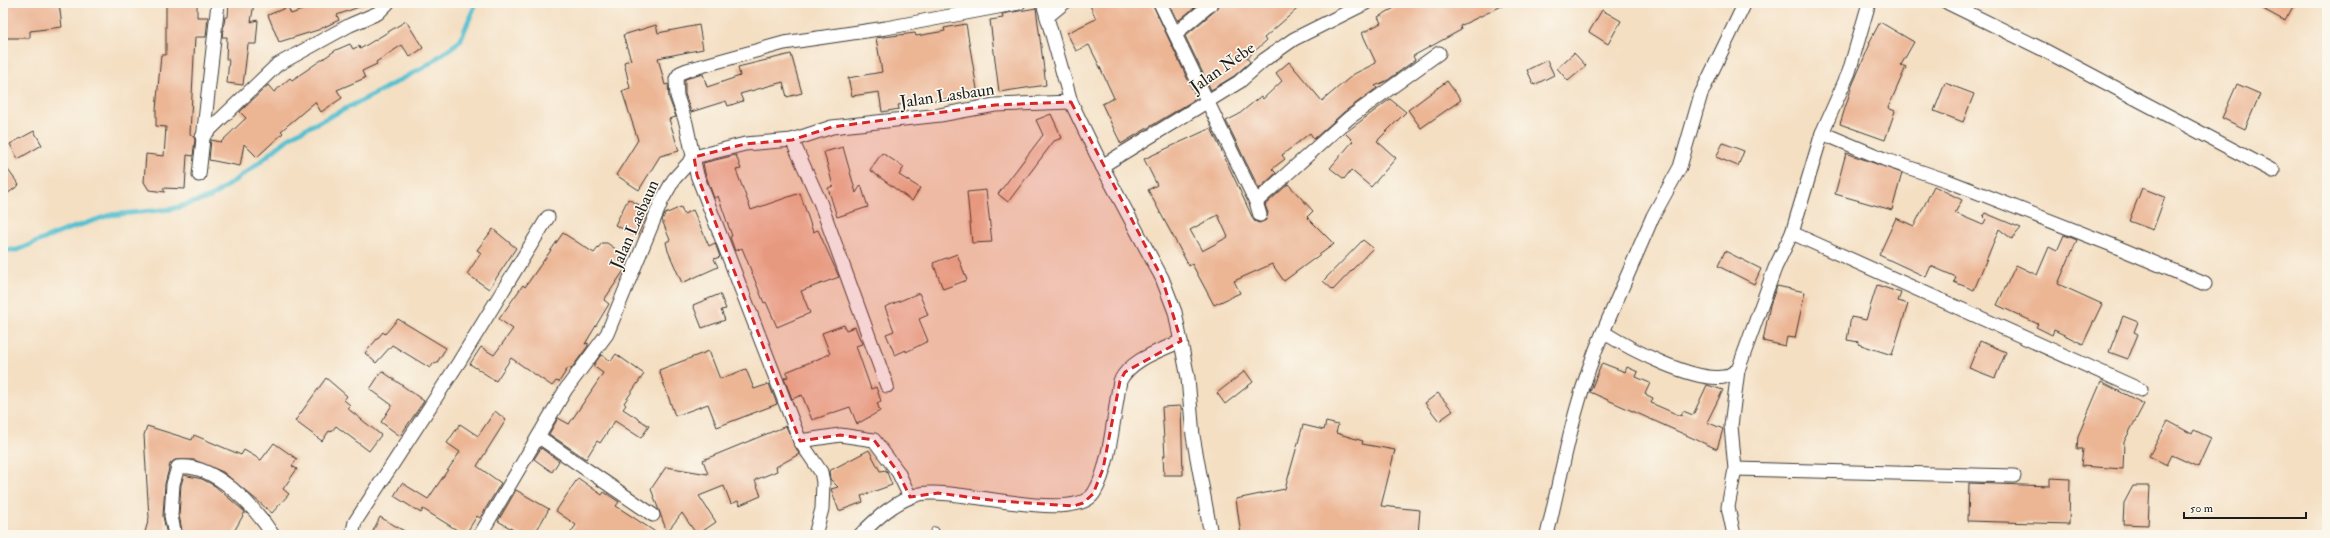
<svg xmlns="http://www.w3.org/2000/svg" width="2330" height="538" viewBox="0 0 2330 538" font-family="'IM FELL Double Pica',serif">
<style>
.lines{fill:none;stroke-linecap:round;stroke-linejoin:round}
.stream{stroke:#55c0d0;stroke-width:5}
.building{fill:#ecb695;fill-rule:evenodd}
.service-casing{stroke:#3c3935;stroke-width:9}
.minor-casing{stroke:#3c3935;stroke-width:15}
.service{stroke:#fff;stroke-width:7}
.minor{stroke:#fff;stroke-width:13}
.marked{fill:#d62828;fill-opacity:0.2;stroke:#d62828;stroke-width:3;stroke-dasharray:8 5;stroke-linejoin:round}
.labels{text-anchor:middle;stroke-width:3.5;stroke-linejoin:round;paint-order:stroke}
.street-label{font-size:17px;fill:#1c1c1c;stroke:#fbf7ec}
</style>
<rect width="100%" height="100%" fill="#fbf7ec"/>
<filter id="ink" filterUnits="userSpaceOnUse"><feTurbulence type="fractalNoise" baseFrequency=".025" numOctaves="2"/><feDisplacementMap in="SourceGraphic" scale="8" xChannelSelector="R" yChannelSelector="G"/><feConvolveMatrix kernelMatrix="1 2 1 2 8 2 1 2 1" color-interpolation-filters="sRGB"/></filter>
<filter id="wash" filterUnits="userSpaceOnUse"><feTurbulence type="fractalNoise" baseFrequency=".012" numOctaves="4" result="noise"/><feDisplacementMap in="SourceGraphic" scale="16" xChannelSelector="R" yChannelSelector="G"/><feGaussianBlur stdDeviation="0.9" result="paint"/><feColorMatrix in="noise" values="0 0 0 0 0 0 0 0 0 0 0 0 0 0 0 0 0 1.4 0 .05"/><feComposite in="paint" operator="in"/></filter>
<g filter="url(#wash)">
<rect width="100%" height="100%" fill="#f4dfc3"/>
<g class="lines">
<polyline class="stream" points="3,250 17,250 66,230 110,215 172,209 211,197 252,168 293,135 367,98 426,66 460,41 476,3"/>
</g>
<g id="blocks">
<g class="building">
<polygon points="3,3 59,3 62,27 30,31 30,38 3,38"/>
<polygon points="166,3 197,3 197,17 208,17 206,37 195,37 190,134 194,137 195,140 193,156 187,155 185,189 163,188 165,192 149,190 144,182 146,154 164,156 166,127 156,126 156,110 161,55 166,55"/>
<polygon points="229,3 254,3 251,22 258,20 256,44 248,44 243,85 227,83 229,59 226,59 227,37 222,37 225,17 228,17"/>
<polygon points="322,3 367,4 337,15 339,20 318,30 279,42 268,15 288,7 291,14"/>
<polygon points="1089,3 1152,3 1196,97 1196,99 1121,144 1102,104 1114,98 1098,63 1089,45 1076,51 1067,33 1096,19"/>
<polygon points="1169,3 1200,3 1178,21"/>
<polygon points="1220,3 1304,3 1264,38 1266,41 1247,58 1250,62 1234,76 1211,90 1185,36 1217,9"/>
<polygon points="1403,3 1508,3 1460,26 1461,30 1413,56 1415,60 1388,80 1375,86 1377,88 1344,112 1314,139 1310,133 1282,155 1285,159 1272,169 1276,173 1259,189 1226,121 1238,115 1261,96 1263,99 1282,81 1276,73 1289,62 1322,101 1354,74 1376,63 1362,33 1381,23 1378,17"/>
<polygon points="2252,3 2295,3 2285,21"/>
<polygon points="1036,8 1046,85 999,92 990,20 1003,18 1002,14"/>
<polygon points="1602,10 1621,21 1608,44 1589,32"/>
<polygon points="406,21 423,48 410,57 402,45 376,62 377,64 362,71 365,78 337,90 342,98 321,112 315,102 281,131 283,133 257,157 244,144 240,166 209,160 211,140 221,142 246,118 240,112 268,85 274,92 290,78 292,80 336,50 350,44 353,49 359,46 360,49"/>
<polygon points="1880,22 1914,42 1901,65 1906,67 1888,108 1895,111 1885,140 1840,124 1852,86 1870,44 1869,43"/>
<polygon points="966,24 978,95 898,105 899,109 882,112 879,92 852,96 848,78 882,72 876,38 915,33 916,36 945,31 944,28"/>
<polygon points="656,25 658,33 699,25 703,49 658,58 665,85 668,84 669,98 676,117 669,119 679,151 660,156 639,190 616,175 638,140 622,91 630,88 624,62 631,60 623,35"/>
<polygon points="1574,53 1586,66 1568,81 1557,68"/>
<polygon points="791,54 802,93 787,97 783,82 740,94 743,101 728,106 726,101 691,112 685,94 685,79 703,74 707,87 740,76 738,67"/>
<polygon points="1547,60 1554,75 1534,85 1527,70"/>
<polygon points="1447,81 1461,100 1421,128 1408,110"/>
<polygon points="1945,83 1974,94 1963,122 1934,111"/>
<polygon points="2237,84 2260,94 2245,129 2222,118"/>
<polygon points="1390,99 1406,112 1377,141 1396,158 1371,187 1351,170 1344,179 1330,168 1353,141 1345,133"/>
<polygon points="1051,114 1062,138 1054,141 1008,202 998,194 1043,135 1036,120"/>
<path d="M 1211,128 L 1254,221 L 1259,223 L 1266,220 L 1268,213 L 1265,205 L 1288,184 L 1313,211 L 1307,217 L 1334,244 L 1284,281 L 1272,264 L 1234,281 L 1240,293 L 1214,305 L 1192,264 L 1189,266 L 1148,190 L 1157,185 L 1144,159 ZM 1218,215 L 1228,237 L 1202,251 L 1190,230 Z"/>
<polygon points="34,131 42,145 18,159 10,144"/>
<polygon points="1723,143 1744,151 1738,166 1716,157"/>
<polygon points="843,147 856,193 861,185 868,207 837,217 828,188 833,186 824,152"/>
<polygon points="882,153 904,167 899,175 920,188 912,201 870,170"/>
<polygon points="1846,153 1902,173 1892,210 1835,194"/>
<polygon points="736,155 741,169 736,170 751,210 800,193 813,232 818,230 839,277 801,291 810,313 777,327 766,302 764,303 742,248 735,251 730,237 732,236 718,196 714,198 705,173 703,163"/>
<polygon points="3,163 19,185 3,197"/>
<polygon points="1934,186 1962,200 1955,213 1983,225 1986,219 1983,216 1985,213 2021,228 2012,239 1999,229 1974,290 1954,282 1956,277 1931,266 1926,277 1879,255 1896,218 1914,226"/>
<polygon points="2142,188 2165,197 2153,230 2129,221"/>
<polygon points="986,190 992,242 972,243 967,192"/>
<polygon points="628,199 649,210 637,236 615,225"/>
<polygon points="681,207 684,214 693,210 709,246 715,243 720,257 714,259 718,267 682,283 668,251 666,242 670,240 662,220 665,214"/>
<polygon points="493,229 516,248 489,289 467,274 481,253 477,250"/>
<polygon points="563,233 594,253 602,243 607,243 627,257 626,259 630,257 625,269 604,300 609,304 585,344 588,343 588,346 571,369 568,368 559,382 556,381 552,386 511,358 496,381 470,364 481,347 494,355 513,329 499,319 523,285 525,287"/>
<polygon points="2064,235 2077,240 2058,284 2102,304 2083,344 2054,330 2052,335 2036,327 2038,324 1997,305 2016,265 2037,275 2049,247 2057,251"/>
<polygon points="1363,240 1373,248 1333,290 1323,281"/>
<polygon points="1725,251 1761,269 1754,284 1718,266"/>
<polygon points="957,254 967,280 943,289 933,263"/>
<polygon points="1877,285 1901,293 1898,301 1908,304 1892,355 1858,344 1859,342 1847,340 1851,317 1866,320"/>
<polygon points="1777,286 1805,292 1795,338 1787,337 1785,346 1763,341 1770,305"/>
<polygon points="919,293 928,315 919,319 928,341 906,352 906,350 895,355 886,334 894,331 885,307"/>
<polygon points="720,294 726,309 721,310 725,320 702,328 693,305"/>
<polygon points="2123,316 2138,322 2134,332 2138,334 2128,359 2109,352"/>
<polygon points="398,319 446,348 436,364 434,363 430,368 392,345 376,363 365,353 383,332 385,334"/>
<polygon points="844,325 846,330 855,327 862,344 856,346 871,389 876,387 881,401 877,403 880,411 857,424 850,407 812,420 802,395 792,399 784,378 788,377 786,372 830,354 822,333"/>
<polygon points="1980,341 2006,352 1995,378 1969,368"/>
<polygon points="709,351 720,379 746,369 754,389 769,384 777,404 717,427 708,404 675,416 659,370"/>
<polygon points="616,354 644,374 624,403 626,405 623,409 649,426 641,438 615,421 600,443 597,441 586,459 549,434 558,418 569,424 598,381 603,373 593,366 601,355 611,361"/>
<polygon points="1602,363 1625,372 1627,367 1638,372 1636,377 1650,383 1645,394 1653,398 1651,403 1681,416 1683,411 1693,415 1707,385 1723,390 1707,422 1723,429 1717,449 1590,392"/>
<polygon points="382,371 424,401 400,436 381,422 392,405 370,389"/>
<polygon points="1245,371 1253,382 1225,404 1217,393"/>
<polygon points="326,378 347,396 344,400 350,405 347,408 381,435 369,451 336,426 331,432 329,431 322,441 295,421"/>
<polygon points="2101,382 2144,404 2124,442 2123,469 2081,466 2083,449 2077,449 2078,436"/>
<polygon points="1438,393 1453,411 1439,421 1425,403"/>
<polygon points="1181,406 1183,475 1164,475 1163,456 1165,456 1162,407"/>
<polygon points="495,411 506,420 477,466 501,483 480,518 477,516 465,535 423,509 421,513 394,496 402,483 428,499 460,452 447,443 460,424 478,436"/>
<polygon points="2168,421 2192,434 2194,430 2211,438 2198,467 2172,455 2167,465 2149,456"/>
<polygon points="1326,422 1338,425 1336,433 1363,441 1362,444 1395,450 1381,506 1420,510 1418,535 1241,535 1236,499 1285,489 1303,425 1324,430"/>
<polygon points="147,426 192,440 194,435 241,455 244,450 261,460 274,443 297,459 292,466 297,469 283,489 289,494 272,513 223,472 194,460 175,460 170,464 165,484 163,516 167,535 155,535 145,532 149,518 144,435"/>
<polygon points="786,426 799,454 776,467 777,471 755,480 761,496 740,505 738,501 731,504 724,486 699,496 716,522 697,535 682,513 667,532 651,489 666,467 708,474 703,460"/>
<polygon points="541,448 559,461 552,472 534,459"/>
<polygon points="869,450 880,471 886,470 892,485 861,496 863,502 839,511 831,489 838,487 830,479 829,471"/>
<polygon points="184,475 202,479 215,486 245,512 232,535 193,535 182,531 179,515 181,485"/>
<polygon points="578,478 602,495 604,492 619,502 616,506 660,535 569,535 576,525 556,511"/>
<polygon points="2050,478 2070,479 2069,524 1968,521 1969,483 2050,486"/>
<polygon points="2133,486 2150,486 2148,525 2123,524 2124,503"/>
<polygon points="516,490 549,509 534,535 522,535 498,521"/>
<polygon points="380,517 411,535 371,535"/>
</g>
</g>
</g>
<g filter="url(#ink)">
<use href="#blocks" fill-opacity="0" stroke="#3c3935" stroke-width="1"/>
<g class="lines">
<defs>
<polyline id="service" points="935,531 936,535"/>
<g id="minor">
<polyline points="1043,3 1071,102 1102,166 1162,278 1175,312 1188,378 1193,436 1211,535"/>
<polyline points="1160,3 1256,202 1260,215"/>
<polyline points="1948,3 2042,49 2273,171"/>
<polyline points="1047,17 1064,3"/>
<polyline points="1176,33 1212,3"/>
<polyline points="1822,133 1884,159 1948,181 2112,245 2205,284"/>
<polyline points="202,137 277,65 350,25 378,13 388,3"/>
<polyline points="792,140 820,202 887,386"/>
<polyline points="1102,166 1239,82 1264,60 1294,39 1366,3"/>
<polyline points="199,175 218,3"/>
<polyline points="1256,202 1349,118 1439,53"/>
<polyline points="1792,233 2141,390"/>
<polyline points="1603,332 1653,216 1680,167 1701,94 1745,3"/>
<polyline points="539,437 653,515"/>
<polyline points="800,441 840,435 874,440 898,472 910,497"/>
<polyline points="1735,469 2014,476"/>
<path d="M 175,535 L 171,516 L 173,484 L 178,467 C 214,463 254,506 273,535"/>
<polyline points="352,535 355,522 459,362 548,217"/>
<polyline points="480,535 566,389 607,334 662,200 674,179 694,157 745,144 792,140 832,127 940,115 995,105 1071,102"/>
<polyline points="815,535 822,509 823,482 821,472 800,441 697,175 686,123 677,96 676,79 680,73 687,70 784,43 886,28 1019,3"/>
<path d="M 860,535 C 877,518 896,500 920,494 C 954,486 1074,525 1094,493 C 1110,468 1114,412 1120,381 C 1131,359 1160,351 1181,341"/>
<path d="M 1547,535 C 1563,467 1575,397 1603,332 C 1630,349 1693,382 1724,377 C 1729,376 1733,372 1738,370 L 1775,268 L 1792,233 L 1822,133 L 1849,72 L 1869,3"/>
<polyline points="1734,535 1728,507 1735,469 1731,426 1738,370"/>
</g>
</defs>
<use href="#service" class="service-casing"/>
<use href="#minor" class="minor-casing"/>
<use href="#service" class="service"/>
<use href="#minor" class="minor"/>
</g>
</g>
<path class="marked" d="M 1071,102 L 1162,278 L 1181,341 L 1125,372 L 1120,381 L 1103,469 L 1093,494 L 1083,503 L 1074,506 L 998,501 L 938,493 L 910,497 L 898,472 L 874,440 L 840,435 L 800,441 L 697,175 L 694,157 L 745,144 L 792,140 L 832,127 L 995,105 Z"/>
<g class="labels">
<g class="street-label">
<text transform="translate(1222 67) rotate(-35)" y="6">Jalan Nebe</text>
<text transform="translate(947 95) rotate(-8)" y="6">Jalan Lasbaun</text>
<text transform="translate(634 224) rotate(-66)" y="6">Jalan Lasbaun</text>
</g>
</g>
<rect width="2330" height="538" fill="none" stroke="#fbf7ec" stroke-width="16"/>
<path d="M2184 512v6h122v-6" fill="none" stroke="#1c1c1c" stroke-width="2"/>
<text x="2190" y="512" font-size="12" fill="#1c1c1c" stroke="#fbf7ec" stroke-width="3" paint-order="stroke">50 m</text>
</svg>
